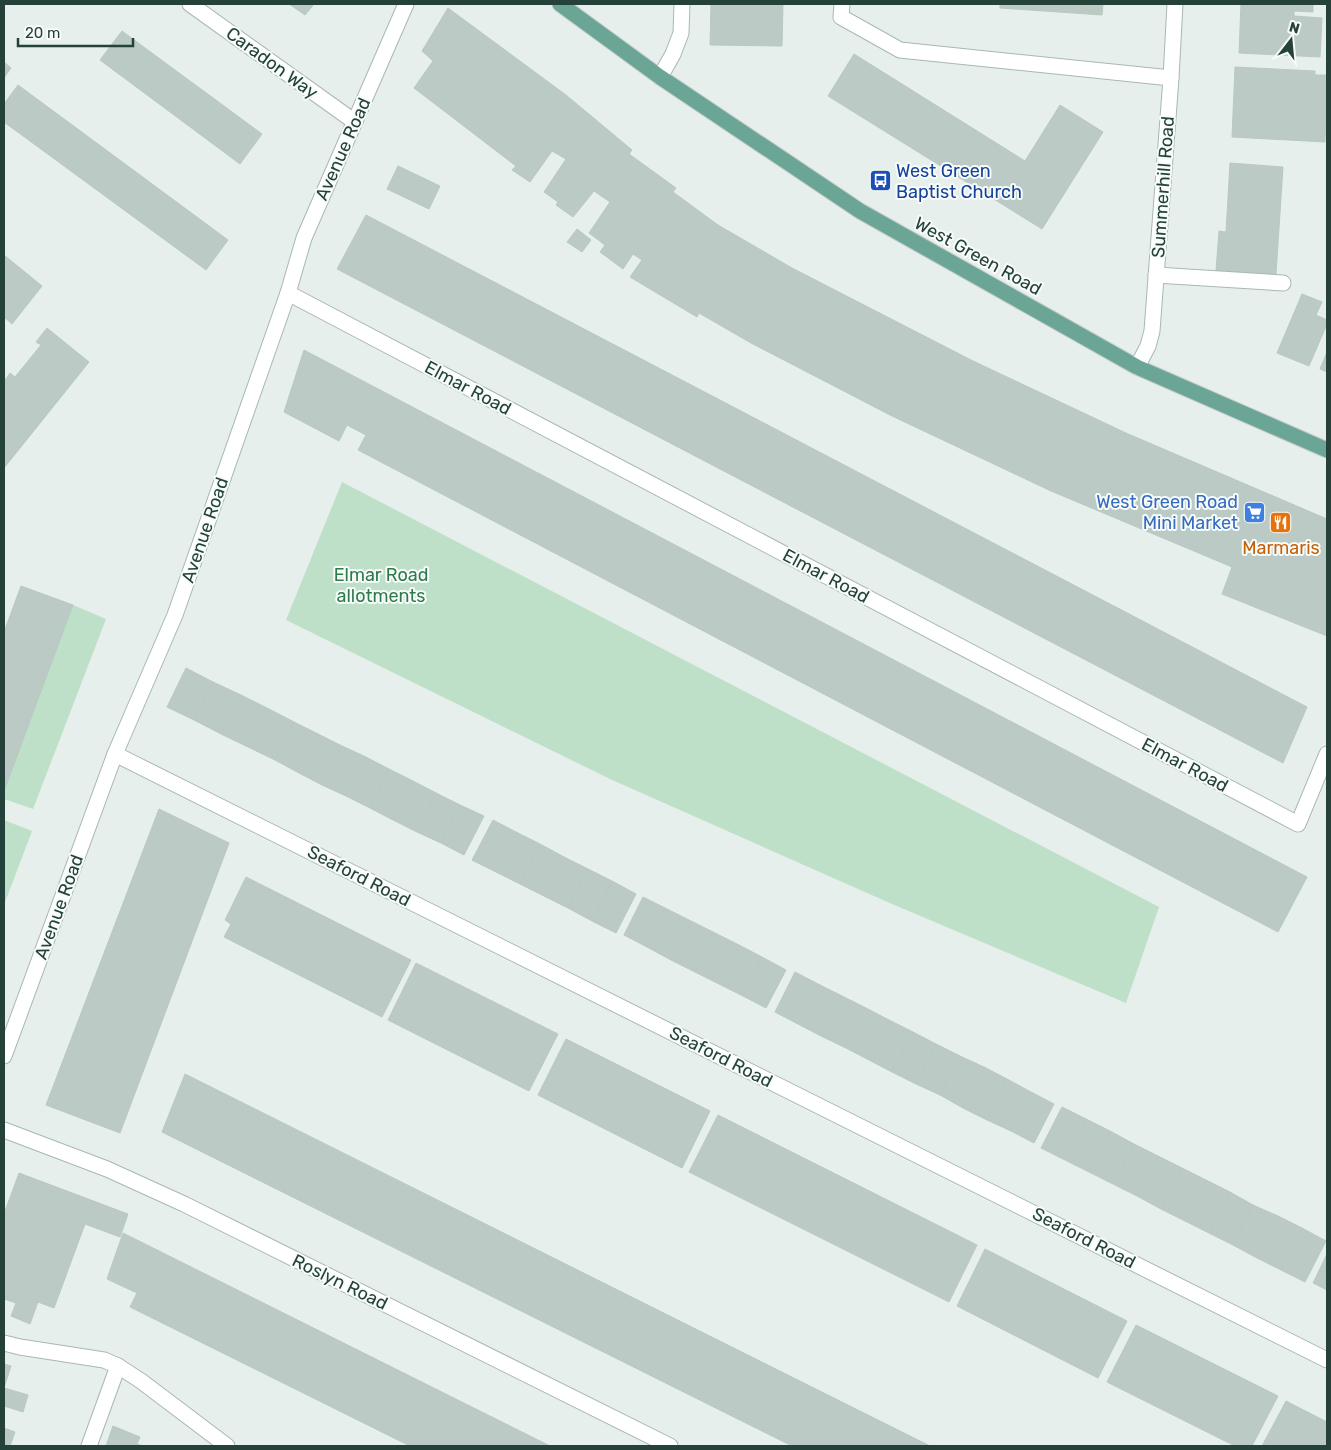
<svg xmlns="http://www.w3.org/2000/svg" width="1331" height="1450" viewBox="0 0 1331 1450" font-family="Rubik,sans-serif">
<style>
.green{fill:#bfe0c8}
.building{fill:#bbcac4;stroke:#b8c9c2}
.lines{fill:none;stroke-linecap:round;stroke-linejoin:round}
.lane-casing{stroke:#a8b8b2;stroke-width:17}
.street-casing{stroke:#a8b8b2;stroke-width:17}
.primary-casing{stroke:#c2cac8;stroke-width:17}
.lane{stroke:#fff;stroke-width:15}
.street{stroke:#fff;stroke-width:15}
.primary{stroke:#6aa596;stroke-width:15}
.labels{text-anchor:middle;stroke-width:4;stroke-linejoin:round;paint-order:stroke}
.street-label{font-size:18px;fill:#24423a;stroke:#f7fbf9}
.transit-label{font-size:18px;fill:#164399;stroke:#f7fbf9;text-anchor:start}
.shop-label{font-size:18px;fill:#366cbe;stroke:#f7fbf9;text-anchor:end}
.food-label{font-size:18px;fill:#c56008;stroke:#f7fbf9}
.park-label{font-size:18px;fill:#2d7a4b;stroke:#f7fbf9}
</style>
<rect width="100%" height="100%" fill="#e6efeb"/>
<g class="green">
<polygon points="342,482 1159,907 1126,1003 892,904 610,779 286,620"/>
<polygon points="73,605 106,619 33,809 4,799 4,791"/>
<polygon points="4,820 32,831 4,905"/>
</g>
<g class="building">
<polygon points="289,4 314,4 305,15"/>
<polygon points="711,4 783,4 782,46 710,45"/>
<polygon points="1000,4 1103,4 1102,15 1000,8"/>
<polygon points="1241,4 1313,4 1313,12 1294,11 1294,16 1322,18 1320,57 1239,53"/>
<polygon points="448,8 566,95 632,150 629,154 676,188 673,192 718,225 792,268 971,360 1126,433 1327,519 1327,636 1222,594 1232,567 1051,491 892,416 751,343 699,313 697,317 630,277 642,260 633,254 623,269 600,252 605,245 589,233 610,202 594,191 573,217 556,205 558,202 544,192 566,159 552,151 530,182 512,170 516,166 414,88 433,61 422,51"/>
<polygon points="122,31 262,134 240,164 100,60"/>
<polygon points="854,54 1025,161 1060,105 1103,132 1042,229 828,96"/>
<polygon points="4,62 11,68 4,78"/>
<polygon points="1235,67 1315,71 1315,75 1327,75 1325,142 1232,137"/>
<polygon points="18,85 228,240 206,270 4,122 4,104"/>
<polygon points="1230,163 1283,167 1276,274 1216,271 1219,231 1226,232"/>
<polygon points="398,166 440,186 429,209 387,189"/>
<polygon points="366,215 1307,707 1283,763 337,269"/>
<polygon points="577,229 591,240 582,252 567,242"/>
<polygon points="4,255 42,286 12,324 4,317"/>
<polygon points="1302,294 1322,302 1316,315 1327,320 1327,324 1309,366 1277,353"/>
<polygon points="47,328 89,362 4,468 4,382 10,373 15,377 41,345 36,342"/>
<polygon points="304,350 1307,877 1278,932 358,450 366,435 347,425 339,441 284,412"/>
<polygon points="1327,352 1327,372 1320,369"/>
<polygon points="21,586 73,605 4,791 4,632"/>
<polygon points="186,668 213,682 194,720 167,707"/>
<polygon points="213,682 241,695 221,734 194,720"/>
<polygon points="241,695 267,708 248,747 221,734"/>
<polygon points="267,708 294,722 275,760 248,747"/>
<polygon points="294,722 318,734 299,773 275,760"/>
<polygon points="318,734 342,746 322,785 299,773"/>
<polygon points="342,746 366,757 346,796 322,785"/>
<polygon points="366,757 389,769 370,808 346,796"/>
<polygon points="389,769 413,781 393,820 370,808"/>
<polygon points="413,781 436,793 417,832 393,820"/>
<polygon points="436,793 460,805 441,843 417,832"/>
<polygon points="460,805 484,816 464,855 441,843"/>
<polygon points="159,809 229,843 120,1133 46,1105"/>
<polygon points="493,820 516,832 496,872 472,860"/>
<polygon points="516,832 540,844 520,884 496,872"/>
<polygon points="540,844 564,857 544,896 520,884"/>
<polygon points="564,857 588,869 568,908 544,896"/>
<polygon points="588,869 612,881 592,921 568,908"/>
<polygon points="246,877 411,960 382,1017 224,937 231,924 225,920"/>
<polygon points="612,881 636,894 616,933 592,921"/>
<polygon points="643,897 667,909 647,947 624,935"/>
<polygon points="667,909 691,921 671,960 647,947"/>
<polygon points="691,921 715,933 695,972 671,960"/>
<polygon points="715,933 739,945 719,984 695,972"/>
<polygon points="739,945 762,957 743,996 719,984"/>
<polygon points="762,957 786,970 766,1008 743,996"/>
<polygon points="416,963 558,1034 529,1091 388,1020"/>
<polygon points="795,972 818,984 798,1024 775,1012"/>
<polygon points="818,984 842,996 821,1036 798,1024"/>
<polygon points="842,996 866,1008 846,1048 821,1036"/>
<polygon points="866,1008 889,1020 869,1060 846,1048"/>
<polygon points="889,1020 913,1032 892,1072 869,1060"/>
<polygon points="913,1032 936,1044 916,1084 892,1072"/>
<polygon points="566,1039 710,1111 682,1168 538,1095"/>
<polygon points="936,1044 960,1056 940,1095 916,1084"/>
<polygon points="960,1056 984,1067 963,1108 940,1095"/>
<polygon points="984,1067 1007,1079 987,1120 963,1108"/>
<polygon points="185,1074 930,1446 792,1446 162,1132"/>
<polygon points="1007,1079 1031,1092 1011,1131 987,1120"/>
<polygon points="1031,1092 1054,1104 1034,1143 1011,1131"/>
<polygon points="1062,1107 1086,1119 1065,1160 1041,1148"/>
<polygon points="718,1115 977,1245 949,1302 689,1172"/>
<polygon points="1086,1119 1110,1131 1089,1172 1065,1160"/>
<polygon points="1110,1131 1134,1144 1113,1184 1089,1172"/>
<polygon points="1134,1144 1158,1156 1137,1196 1113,1184"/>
<polygon points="1158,1156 1182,1168 1161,1209 1137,1196"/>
<polygon points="1182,1168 1206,1180 1185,1221 1161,1209"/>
<polygon points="19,1173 128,1214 120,1237 85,1224 54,1308 38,1302 30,1324 11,1316 16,1303 4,1299 4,1214"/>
<polygon points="1206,1180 1230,1192 1209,1233 1185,1221"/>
<polygon points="1230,1192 1253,1205 1233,1245 1209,1233"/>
<polygon points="1253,1205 1278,1216 1257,1258 1233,1245"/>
<polygon points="1278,1216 1302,1228 1281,1270 1257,1258"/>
<polygon points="1302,1228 1326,1241 1305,1282 1281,1270"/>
<polygon points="123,1233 550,1446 410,1446 130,1307 137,1293 107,1279"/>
<polygon points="985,1249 1127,1321 1098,1378 957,1306"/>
<polygon points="1327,1254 1327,1290 1313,1283"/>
<polygon points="1136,1325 1278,1396 1252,1446 1235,1446 1107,1382"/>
<polygon points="4,1364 11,1366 4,1388 28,1395 23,1412 4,1406"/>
<polygon points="1286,1401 1327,1422 1327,1446 1262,1446"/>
<polygon points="113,1426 140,1437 137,1444 143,1446 106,1446"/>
<polygon points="4,1428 15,1432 10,1446 4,1446"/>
</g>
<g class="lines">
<defs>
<g id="lane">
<polyline points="842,4 841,17 900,50 1171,78"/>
<polyline points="1156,275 1283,283"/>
<polyline points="89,1446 118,1366"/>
</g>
<g id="street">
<polyline points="190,4 355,122"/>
<polyline points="660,77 673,54 681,33 682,4"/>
<polyline points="288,293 1298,824 1327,754"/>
<polyline points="1137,367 1148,346 1152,331 1171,78 1175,4"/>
<polyline points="115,754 1327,1360"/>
<polyline points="4,1056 115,754 175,615 288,293 304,238 406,4"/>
<polyline points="4,1130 107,1169 184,1204 670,1446"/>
<polyline points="4,1343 20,1347 104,1360 118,1366 141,1381 227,1446"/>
</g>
<polyline id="primary" points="560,4 660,77 860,211 1137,367 1327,450"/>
</defs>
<use href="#lane" class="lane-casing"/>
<use href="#street" class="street-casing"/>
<use href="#primary" class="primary-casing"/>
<use href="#lane" class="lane"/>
<use href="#street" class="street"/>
<use href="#primary" class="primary"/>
</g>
<defs>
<symbol id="bus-square" viewBox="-11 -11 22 22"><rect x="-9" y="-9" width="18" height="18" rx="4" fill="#1a4fb4" stroke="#f7fbf9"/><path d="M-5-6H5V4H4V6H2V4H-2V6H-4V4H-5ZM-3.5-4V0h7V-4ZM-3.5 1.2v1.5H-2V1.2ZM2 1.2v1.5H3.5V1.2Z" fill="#fff"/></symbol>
<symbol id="supermarket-square" viewBox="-11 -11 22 22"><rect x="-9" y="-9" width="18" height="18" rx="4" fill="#3f7fe0" stroke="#f7fbf9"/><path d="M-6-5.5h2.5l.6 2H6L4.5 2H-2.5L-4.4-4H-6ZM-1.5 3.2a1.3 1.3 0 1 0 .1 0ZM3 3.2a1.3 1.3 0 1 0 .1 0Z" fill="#fff"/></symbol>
<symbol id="restaurant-square" viewBox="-11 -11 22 22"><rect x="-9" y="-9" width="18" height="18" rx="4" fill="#e8710a" stroke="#f7fbf9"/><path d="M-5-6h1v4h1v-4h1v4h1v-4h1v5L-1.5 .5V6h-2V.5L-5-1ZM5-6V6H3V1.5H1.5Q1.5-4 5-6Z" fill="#fff"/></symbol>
</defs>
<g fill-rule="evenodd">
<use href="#bus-square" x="868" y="168" width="25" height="25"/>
<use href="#supermarket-square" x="1242" y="500" width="25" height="25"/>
<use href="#restaurant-square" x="1268" y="510" width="25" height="25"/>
</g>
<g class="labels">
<g class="street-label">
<text transform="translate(272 63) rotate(36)" y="6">Caradon Way</text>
<text transform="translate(343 149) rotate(-66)" y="6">Avenue Road</text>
<text transform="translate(1163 187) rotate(-86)" y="6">Summerhill Road</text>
<text transform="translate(978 256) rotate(29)" y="6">West Green Road</text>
<text transform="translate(468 388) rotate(28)" y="6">Elmar Road</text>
<text transform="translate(205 530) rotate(-71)" y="6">Avenue Road</text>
<text transform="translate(826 576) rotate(28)" y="6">Elmar Road</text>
<text transform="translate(1185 765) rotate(28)" y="6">Elmar Road</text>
<text transform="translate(359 876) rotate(27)" y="6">Seaford Road</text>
<text transform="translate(59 907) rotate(-70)" y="6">Avenue Road</text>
<text transform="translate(721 1057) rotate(27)" y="6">Seaford Road</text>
<text transform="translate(1084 1238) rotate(27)" y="6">Seaford Road</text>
<text transform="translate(340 1282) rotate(26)" y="6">Roslyn Road</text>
</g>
<g class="transit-label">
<text x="896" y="177">West Green<tspan x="896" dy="21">Baptist Church</tspan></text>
</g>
<g class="shop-label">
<text x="1238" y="508">West Green Road<tspan x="1238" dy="21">Mini Market</tspan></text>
</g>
<g class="food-label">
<text x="1281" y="554">Marmaris</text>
</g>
<g class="park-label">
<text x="381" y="581">Elmar Road<tspan x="381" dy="21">allotments</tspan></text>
</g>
</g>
<rect width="1331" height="1450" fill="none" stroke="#24423a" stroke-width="10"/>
<g transform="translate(1291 40) rotate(16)" stroke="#f7fbf9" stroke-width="4" paint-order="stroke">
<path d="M0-4L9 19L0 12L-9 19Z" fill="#24423a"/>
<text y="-8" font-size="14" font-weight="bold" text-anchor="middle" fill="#24423a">N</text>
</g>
<path d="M18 38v8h115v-8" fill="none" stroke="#24423a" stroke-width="2.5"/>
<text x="25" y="38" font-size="15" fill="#24423a" stroke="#f7fbf9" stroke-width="4" paint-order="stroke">20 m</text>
</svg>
